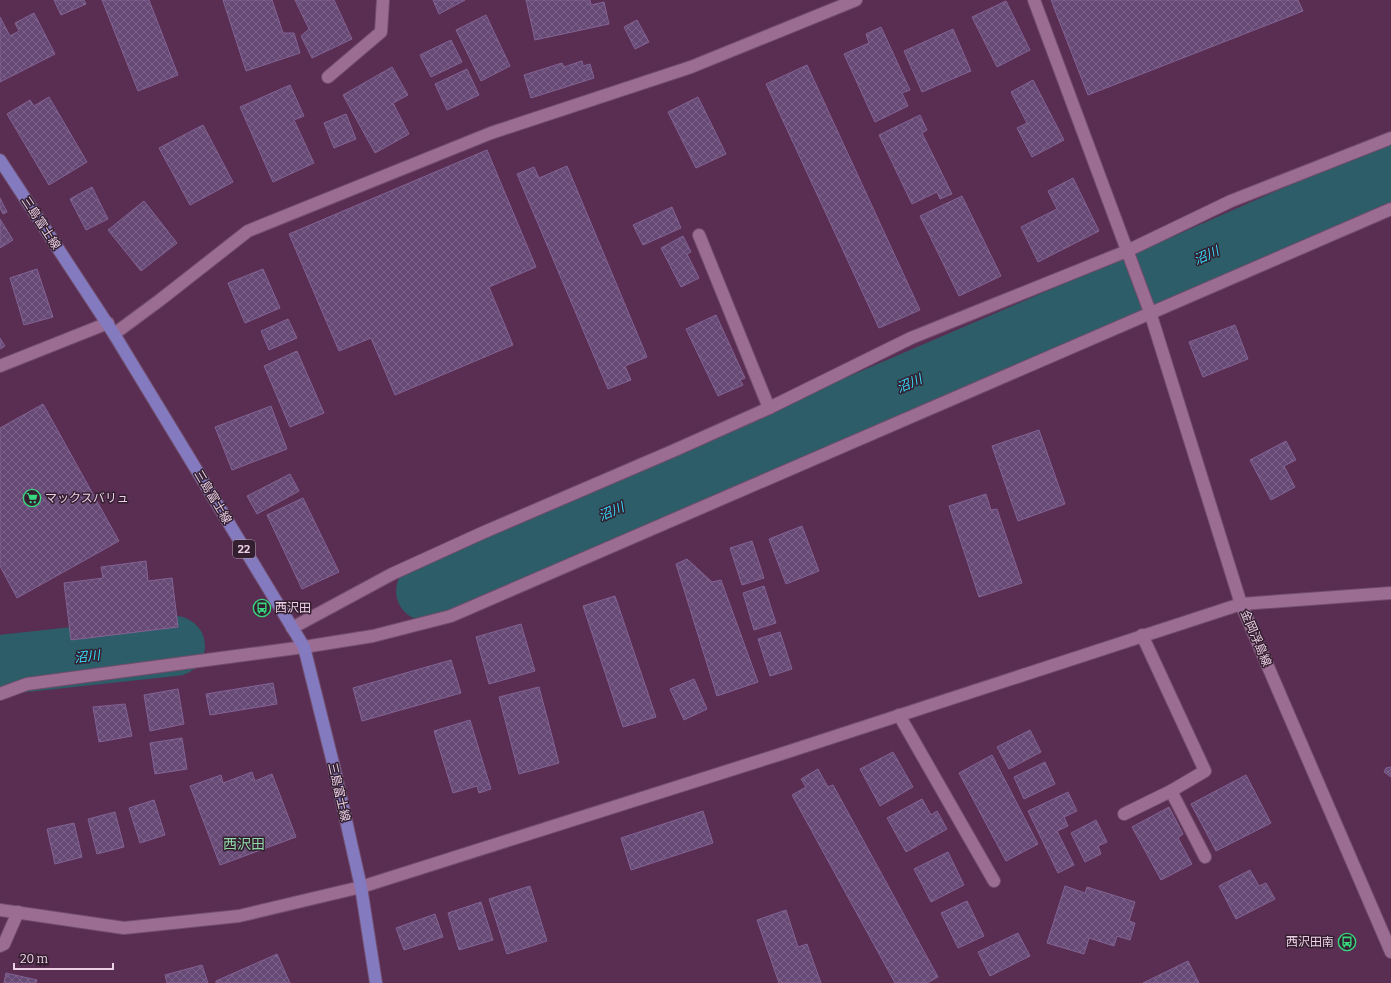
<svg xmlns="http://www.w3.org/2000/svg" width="1391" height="983" viewBox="0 0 1391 983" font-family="Bitter,'Noto Sans JP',serif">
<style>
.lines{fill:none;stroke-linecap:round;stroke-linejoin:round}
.river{stroke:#2c5d68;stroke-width:60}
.building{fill:url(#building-cross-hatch);stroke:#826393}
.lane-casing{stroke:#724d6c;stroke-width:14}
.street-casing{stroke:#724d6c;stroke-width:14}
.secondary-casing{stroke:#724d6c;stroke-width:14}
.primary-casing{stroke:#724d6c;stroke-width:14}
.lane{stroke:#9c6d93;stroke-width:12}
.street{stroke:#9c6d93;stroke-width:12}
.secondary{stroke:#9c6d93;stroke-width:12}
.primary{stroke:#837ac0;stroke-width:12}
.labels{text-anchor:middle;stroke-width:3;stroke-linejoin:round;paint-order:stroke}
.shield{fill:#331f2f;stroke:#b49caf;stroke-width:1}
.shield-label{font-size:11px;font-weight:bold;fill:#ecd1e6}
.street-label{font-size:12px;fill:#ecd1e6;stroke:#331f2f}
.poi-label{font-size:12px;fill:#ecd1e6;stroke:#331f2f;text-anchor:start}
.water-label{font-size:13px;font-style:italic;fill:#37dffe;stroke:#331f2f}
.quarter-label{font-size:14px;fill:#91d9a7;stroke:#331f2f}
</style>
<defs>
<pattern id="building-cross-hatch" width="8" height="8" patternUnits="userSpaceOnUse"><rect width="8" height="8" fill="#674976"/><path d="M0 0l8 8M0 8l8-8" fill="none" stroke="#7d628a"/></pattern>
</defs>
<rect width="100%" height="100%" fill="#592e52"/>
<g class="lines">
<g class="river">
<polyline points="426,591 1176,268 1391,173"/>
<polyline points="0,667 8,664 175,646"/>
</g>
</g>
<g class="building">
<polygon points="54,0 84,0 86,4 61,15"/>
<polygon points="102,0 149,0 178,75 138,91"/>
<polygon points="223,0 272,0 283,33 294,33 300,53 246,71"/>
<polygon points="295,0 334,0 352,39 312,58 301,36 309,29"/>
<polygon points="433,0 465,0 439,14"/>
<polygon points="526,0 590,0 591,5 604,2 609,24 535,40"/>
<polygon points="1051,0 1298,0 1303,11 1088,95"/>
<polygon points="1006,1 1030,50 997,67 972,17"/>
<polygon points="34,13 55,54 0,82 0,17 10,36 19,31 15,23"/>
<polygon points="486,15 510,66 481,81 456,30"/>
<polygon points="637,20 649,42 635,49 624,27"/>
<polygon points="881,27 910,90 902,93 908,106 875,122 844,54 869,43 866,34"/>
<polygon points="953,29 971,71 922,92 904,51"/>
<polygon points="451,40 462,62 431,77 420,55"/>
<polygon points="582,61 583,66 590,64 594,78 531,98 524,75 562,63 564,67"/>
<polygon points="807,65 920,310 879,328 766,84"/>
<polygon points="392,67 408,95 393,103 409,134 375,153 343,95"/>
<polygon points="467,69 479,95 447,110 435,84"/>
<polygon points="1033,80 1064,140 1032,157 1017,128 1027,123 1011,92"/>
<polygon points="290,85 304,116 294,120 314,163 273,182 240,107"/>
<polygon points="49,97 87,162 49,185 7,114 30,100 34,106"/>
<polygon points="698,97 726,154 696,168 668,112"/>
<polygon points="346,114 356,139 334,148 324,123"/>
<polygon points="920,115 927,130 922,133 952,194 940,199 937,192 912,204 879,135"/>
<polygon points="203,125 233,182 190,205 159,148"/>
<polygon points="487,150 536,267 489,287 513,345 395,395 371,338 339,351 289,234"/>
<polygon points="567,166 647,357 625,366 631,380 608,389 517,174 534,167 539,178"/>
<polygon points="1073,178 1099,231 1038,262 1021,227 1057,209 1048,191"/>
<polygon points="92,187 108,219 86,230 70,199"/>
<polygon points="962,196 1001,276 959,296 920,216"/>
<polygon points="0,198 7,212 3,214 0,208"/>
<polygon points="144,201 177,243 141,271 108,230"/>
<polygon points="672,207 681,228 643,245 633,225"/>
<polygon points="0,219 13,240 0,248"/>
<polygon points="683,236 691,252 687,254 699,278 681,287 661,248"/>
<polygon points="37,269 53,317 24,325 10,278"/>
<polygon points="263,269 280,308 245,323 228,283"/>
<polygon points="716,315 745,378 740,380 743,385 718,396 686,329"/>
<polygon points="288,319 297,338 269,350 261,331"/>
<polygon points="1235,325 1248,359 1203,377 1189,342"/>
<polygon points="0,338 5,346 0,349"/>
<polygon points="297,351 324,413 290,427 264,366"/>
<polygon points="43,404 119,541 17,598 0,566 0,428"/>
<polygon points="271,406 287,449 232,470 215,427"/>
<polygon points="1039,430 1065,504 1018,521 992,446"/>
<polygon points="1286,441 1296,460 1284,466 1295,487 1271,500 1250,460"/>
<polygon points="290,474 299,491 257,514 247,496"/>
<polygon points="986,494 991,510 997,509 1022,583 979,597 949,506"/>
<polygon points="303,498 339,572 302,589 267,515"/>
<polygon points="802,526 819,571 786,584 769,539"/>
<polygon points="752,541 764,578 742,585 730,548"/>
<polygon points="687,559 712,582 721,580 758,682 717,696 676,564"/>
<polygon points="146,561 148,581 172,578 178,627 71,640 64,583 103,578 101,567"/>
<polygon points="764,586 776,623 754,630 743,593"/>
<polygon points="615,596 656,717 623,727 583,606"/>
<polygon points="521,624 535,671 489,684 476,637"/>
<polygon points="780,632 792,669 770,676 758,639"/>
<polygon points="451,660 461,693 362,721 353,688"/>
<polygon points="694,679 707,709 684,720 670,689"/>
<polygon points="273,683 277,704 210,715 206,694"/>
<polygon points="539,687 559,763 519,774 499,697"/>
<polygon points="178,689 184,724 150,731 144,695"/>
<polygon points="125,704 132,736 99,742 93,707"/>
<polygon points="470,720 491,789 479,793 477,786 453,793 434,731"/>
<polygon points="1030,730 1041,752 1009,769 997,747"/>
<polygon points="182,738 187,769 155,774 150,743"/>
<polygon points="893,752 913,787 880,806 860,769"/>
<polygon points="992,755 1038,844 1006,861 959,773"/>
<polygon points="1045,762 1055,784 1024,799 1014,777"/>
<polygon points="1391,767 1391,777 1384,772 1386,768"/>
<polygon points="818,769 828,787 833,785 938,977 927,983 895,983 792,795 806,787 801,779"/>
<polygon points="252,772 255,781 272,774 296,837 220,865 190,786 221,775 223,783"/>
<polygon points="1246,775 1271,823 1216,851 1191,804"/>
<polygon points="1068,792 1077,811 1064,817 1068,826 1057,831 1074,865 1058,873 1028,811"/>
<polygon points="922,799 931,815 937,811 947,829 906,852 887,818"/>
<polygon points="154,800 165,835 140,843 129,808"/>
<polygon points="1169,807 1183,834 1178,838 1192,864 1161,880 1132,827"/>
<polygon points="703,811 713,843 631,870 621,838"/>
<polygon points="115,812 124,847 97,854 88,819"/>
<polygon points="1096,820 1107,842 1098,846 1101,854 1085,862 1071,833"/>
<polygon points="74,823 82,857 55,864 47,829"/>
<polygon points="948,852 964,885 931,902 914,869"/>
<polygon points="1250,870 1259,886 1266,883 1275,899 1236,919 1219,886"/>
<polygon points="530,886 547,941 507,954 489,899"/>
<polygon points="1065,886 1085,893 1087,887 1135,902 1129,921 1135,923 1130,940 1117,936 1114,946 1089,938 1084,954 1047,943"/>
<polygon points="967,901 984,936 958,948 941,913"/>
<polygon points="481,902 493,940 459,950 448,913"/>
<polygon points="786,910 798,947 807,944 821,983 779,983 757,920"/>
<polygon points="435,914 443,937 404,950 396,928"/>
<polygon points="1018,933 1030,956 990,976 978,952"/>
<polygon points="277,954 290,983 216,983 216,981"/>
<polygon points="1188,961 1199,983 1143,983"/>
<polygon points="202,965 208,983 167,983 165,975"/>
<polygon points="6,973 37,980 36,983 4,983"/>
</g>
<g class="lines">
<defs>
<polyline id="lane" points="292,628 392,574 482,533 675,450 769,408 911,338 1127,251 1231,201 1391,138"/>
<g id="street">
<polyline points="1034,0 1150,312"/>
<polyline points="328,77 381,32 383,0"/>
<polyline points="699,235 769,408"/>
<polyline points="114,334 160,300 248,231 491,133 691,67 856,0"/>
<polyline points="0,366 108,323"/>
<polyline points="1142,635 1205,771 1171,791 1205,857"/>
<polyline points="0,694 27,684 304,647"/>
<polyline points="899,715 994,881"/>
<polyline points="1124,814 1171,791"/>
<polyline points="0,910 124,928 239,916 361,887 781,754 1241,604"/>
<polyline points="0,946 4,944 18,912"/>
</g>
<g id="secondary">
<polyline points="1150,312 1241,604 1391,952"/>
<polyline points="1241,604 1391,593"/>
<polyline points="304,647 373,636 451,616 1391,209"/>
</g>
<polyline id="primary" points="0,160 114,334 304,647 334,767 361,887 376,983"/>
</defs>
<use href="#lane" class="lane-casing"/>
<use href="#street" class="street-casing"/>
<use href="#secondary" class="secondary-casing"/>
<use href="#primary" class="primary-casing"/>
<use href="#lane" class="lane"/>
<use href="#street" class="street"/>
<use href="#secondary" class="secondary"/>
<use href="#primary" class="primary"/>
</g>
<defs>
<symbol id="supermarket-ring" viewBox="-11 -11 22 22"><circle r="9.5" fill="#331f2f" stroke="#39d87f" stroke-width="1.5"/><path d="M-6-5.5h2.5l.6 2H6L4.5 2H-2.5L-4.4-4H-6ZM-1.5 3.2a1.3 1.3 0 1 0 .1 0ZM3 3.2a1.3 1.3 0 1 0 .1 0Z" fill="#39d87f"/></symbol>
<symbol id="bus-ring" viewBox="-11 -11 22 22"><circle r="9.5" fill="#331f2f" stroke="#39d87f" stroke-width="1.5"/><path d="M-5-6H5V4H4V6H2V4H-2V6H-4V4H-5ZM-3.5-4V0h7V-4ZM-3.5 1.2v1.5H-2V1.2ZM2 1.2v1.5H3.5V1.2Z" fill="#39d87f"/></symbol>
</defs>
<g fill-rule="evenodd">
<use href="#supermarket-ring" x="22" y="488" width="20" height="20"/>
<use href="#bus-ring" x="252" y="598" width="20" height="20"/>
<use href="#bus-ring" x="1337" y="932" width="20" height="20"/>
</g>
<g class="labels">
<rect class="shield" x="233" y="540" width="22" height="18" rx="3"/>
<g class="shield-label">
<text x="244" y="553">22</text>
</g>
<g class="street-label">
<text transform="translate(41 223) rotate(57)" y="4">三島富士線</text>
<text transform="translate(213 497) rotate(59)" y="4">三島富士線</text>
<text transform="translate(1256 638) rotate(67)" y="4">金岡浮島線</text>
<text transform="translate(339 792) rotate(77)" y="4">三島富士線</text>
</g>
<g class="poi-label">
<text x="45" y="502">マックスバリュ</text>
<text x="275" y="612">西沢田</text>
<text x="1334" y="946" text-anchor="end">西沢田南</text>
</g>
<g class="water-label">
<text transform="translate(1206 255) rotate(-24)" y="5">沼川</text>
<text transform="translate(909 383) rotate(-23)" y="5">沼川</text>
<text transform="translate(611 511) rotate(-23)" y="5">沼川</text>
<text transform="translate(87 656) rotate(-7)" y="5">沼川</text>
</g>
<g class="quarter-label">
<text x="244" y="849">西沢田</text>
</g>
</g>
<path d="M14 963v6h99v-6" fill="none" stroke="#ecd1e6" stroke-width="2"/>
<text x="20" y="963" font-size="12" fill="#ecd1e6" stroke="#331f2f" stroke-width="3" paint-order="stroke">20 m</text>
</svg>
